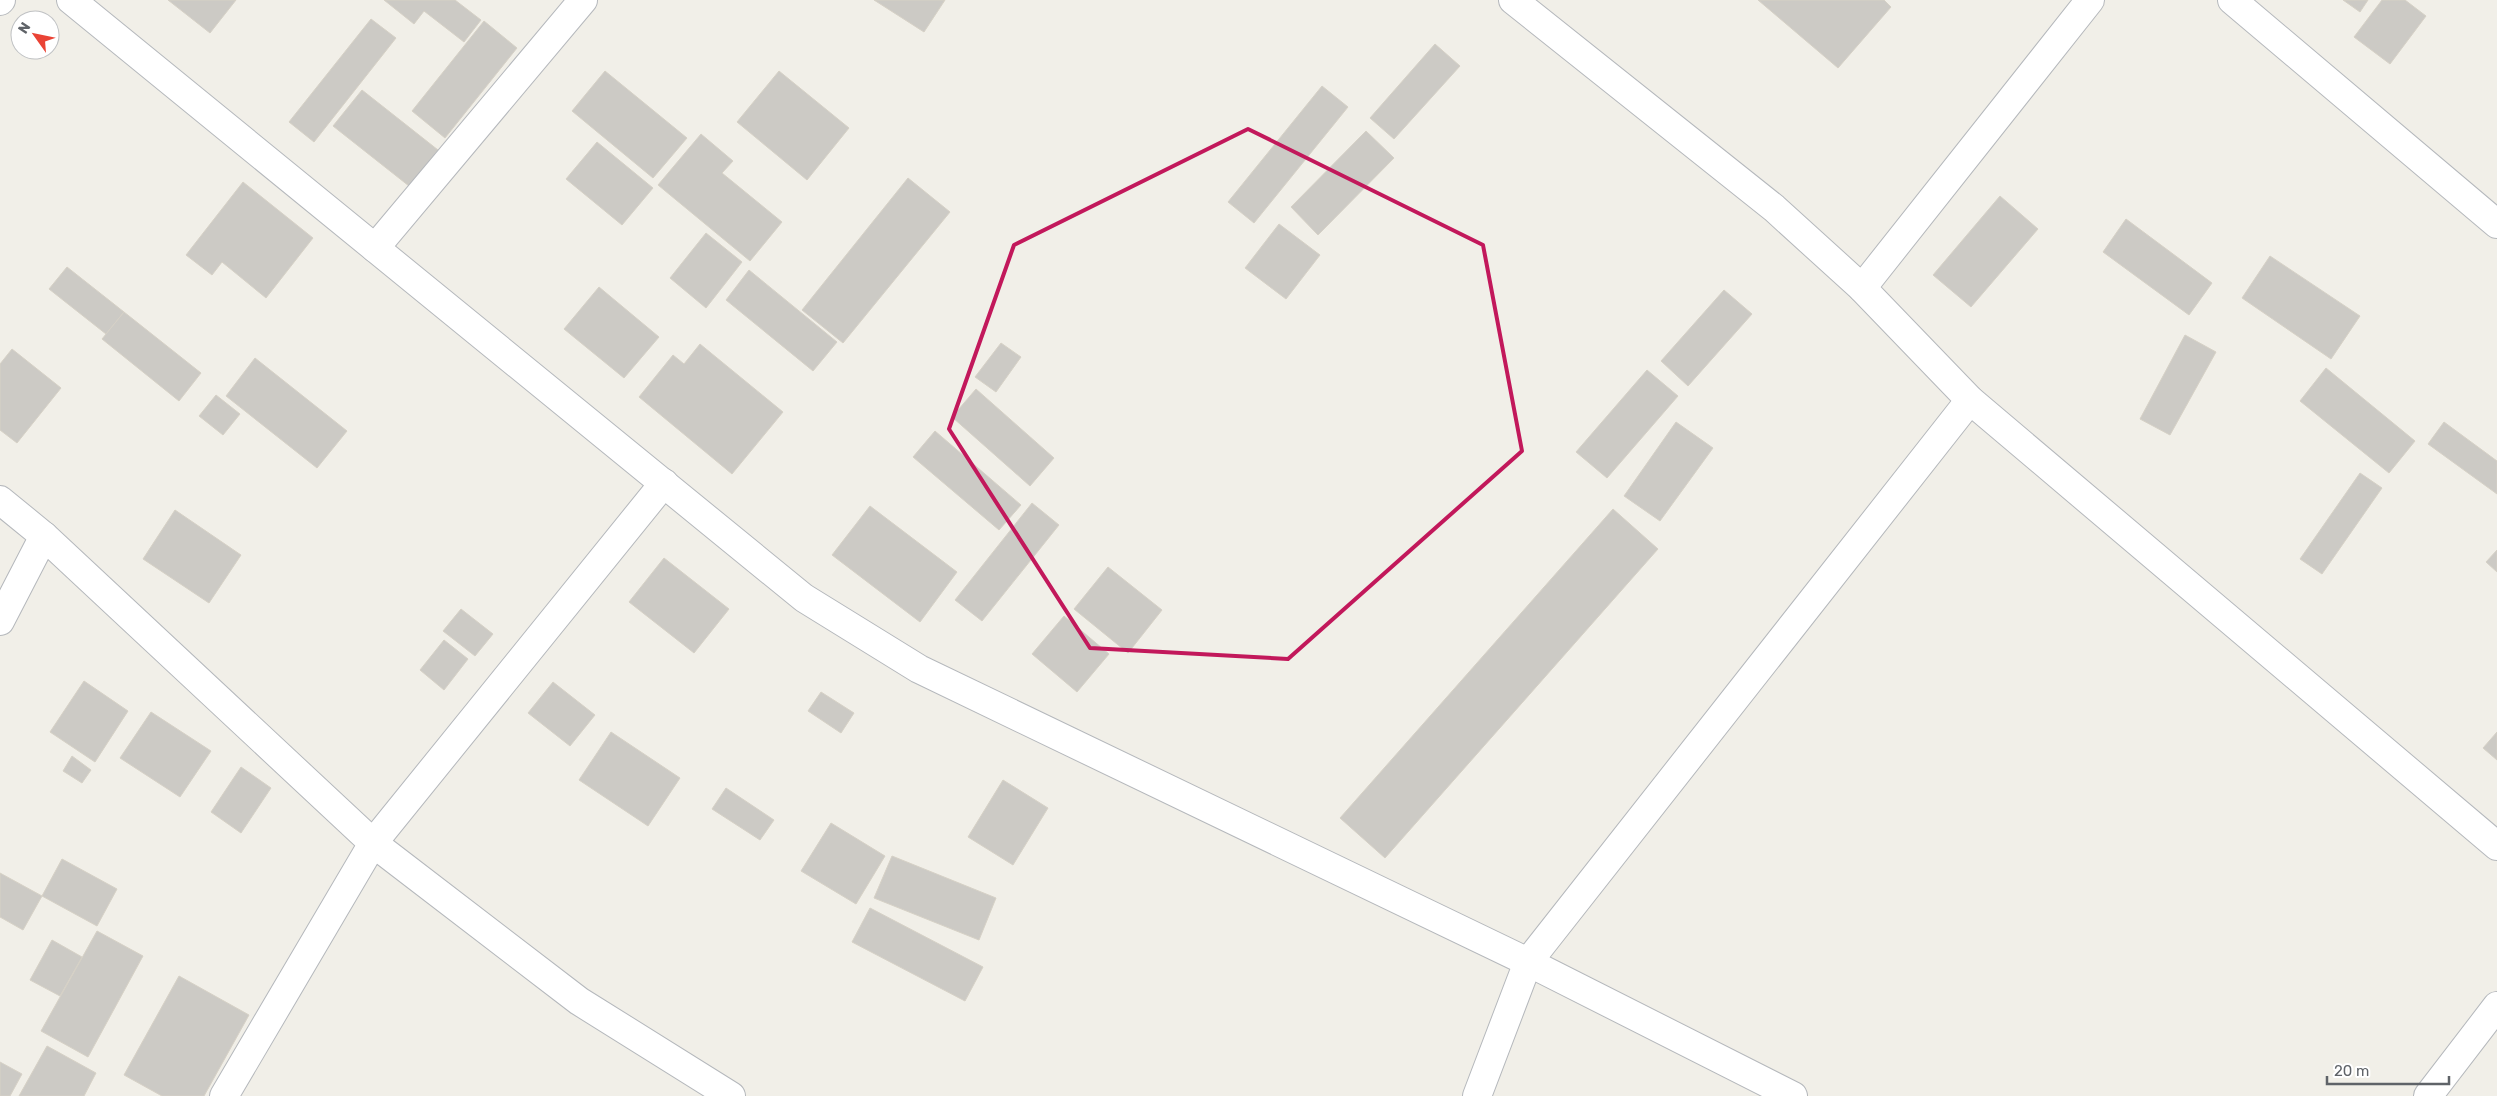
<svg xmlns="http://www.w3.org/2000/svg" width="2497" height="1096" viewBox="0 0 2497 1096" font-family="Rubik,sans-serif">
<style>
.building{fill:#cccac5;stroke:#d6d1c6}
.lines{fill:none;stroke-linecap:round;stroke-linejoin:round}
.minor-casing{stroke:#b5b8bc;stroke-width:30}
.minor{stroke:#fff;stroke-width:28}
.marked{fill:none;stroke:#c2185b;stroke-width:4;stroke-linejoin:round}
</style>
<rect width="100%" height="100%" fill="#f1efe8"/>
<g class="building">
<polygon points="168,0 236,0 210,33"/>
<polygon points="384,0 455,0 481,20 464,42 424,11 414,24"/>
<polygon points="874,0 945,0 924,32"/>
<polygon points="1758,0 1884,0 1891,7 1838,68"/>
<polygon points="2343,0 2368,0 2360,12"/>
<polygon points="2382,0 2405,0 2426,16 2390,64 2354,37"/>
<polygon points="371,19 396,38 314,142 289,122"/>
<polygon points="484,21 517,48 445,138 412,111"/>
<polygon points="1435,44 1460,66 1394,139 1370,118"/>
<polygon points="605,71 687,138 653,178 572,111"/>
<polygon points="779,71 849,128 807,180 737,122"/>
<polygon points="1322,86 1348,107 1254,223 1228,202"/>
<polygon points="362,90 438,150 409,186 333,126"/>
<polygon points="1366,131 1394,158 1318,235 1291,207"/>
<polygon points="701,134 733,161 722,173 782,222 750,261 658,185"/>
<polygon points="597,142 653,188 622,225 566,179"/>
<polygon points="908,178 950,212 843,343 802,310"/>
<polygon points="243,182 313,238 266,298 222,262 212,275 186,255"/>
<polygon points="2000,196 2038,229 1971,307 1933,275"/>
<polygon points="2126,219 2212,283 2189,315 2103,252"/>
<polygon points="1279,224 1320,255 1286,299 1245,268"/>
<polygon points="706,233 742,262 706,308 670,278"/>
<polygon points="2270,256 2360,316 2331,359 2242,298"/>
<polygon points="67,267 124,312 106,334 49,289"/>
<polygon points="749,270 837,342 813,371 726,300"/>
<polygon points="599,287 659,337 624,378 564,329"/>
<polygon points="1724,290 1752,314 1688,386 1661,361"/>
<polygon points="124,312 201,373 179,401 102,339"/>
<polygon points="2185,335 2216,352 2170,435 2140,419"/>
<polygon points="1001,343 1021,357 996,392 975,377"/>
<polygon points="700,344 783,412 732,474 639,397 673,355 684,364"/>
<polygon points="12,349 61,388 17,443 0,430 0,364"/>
<polygon points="255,358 347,431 317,468 226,396"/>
<polygon points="2326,368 2415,441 2389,473 2300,401"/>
<polygon points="1647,370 1678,396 1607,478 1576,452"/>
<polygon points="976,389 1054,458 1030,486 952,417"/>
<polygon points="216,395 240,414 223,435 199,416"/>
<polygon points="1676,422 1713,448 1660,521 1624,496"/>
<polygon points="2444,422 2497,461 2497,494 2428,444"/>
<polygon points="935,431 1021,505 999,530 913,457"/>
<polygon points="2360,473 2382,488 2322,574 2300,559"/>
<polygon points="1032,503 1059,525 982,621 955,600"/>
<polygon points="870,506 957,572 920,622 832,555"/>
<polygon points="1613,509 1658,549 1385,858 1340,818"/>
<polygon points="175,510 241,555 209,603 143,559"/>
<polygon points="2497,550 2497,572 2486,562"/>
<polygon points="664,558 729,609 694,653 629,602"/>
<polygon points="1108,567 1162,610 1128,653 1074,609"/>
<polygon points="461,609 493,634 475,656 443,631"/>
<polygon points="1064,616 1109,654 1077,692 1032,654"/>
<polygon points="444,640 468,659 444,690 420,670"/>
<polygon points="84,681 128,711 95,762 50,732"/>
<polygon points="553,682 595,715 570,746 528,713"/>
<polygon points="821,692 854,713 841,733 808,711"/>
<polygon points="151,712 211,751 180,797 120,758"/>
<polygon points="611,732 680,778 648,826 579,780"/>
<polygon points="2497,732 2497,760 2483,748"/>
<polygon points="72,756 91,770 82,783 63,771"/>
<polygon points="241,767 271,788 241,833 211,812"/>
<polygon points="1003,780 1048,808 1013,865 968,837"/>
<polygon points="726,788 774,820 760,840 712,809"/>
<polygon points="831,823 885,856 856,904 801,871"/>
<polygon points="892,856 996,898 979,940 874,898"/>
<polygon points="62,859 117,889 97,926 42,896"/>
<polygon points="0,873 42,896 23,930 0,917"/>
<polygon points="870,908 983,967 965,1001 852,942"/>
<polygon points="97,931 143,956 88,1057 41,1031"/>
<polygon points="52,940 82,957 60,996 30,980"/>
<polygon points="179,976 249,1015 204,1096 162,1096 124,1075"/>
<polygon points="47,1046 96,1073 84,1096 19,1096"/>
<polygon points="0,1062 22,1074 10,1096 0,1096"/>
</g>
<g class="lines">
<defs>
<g id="minor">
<polyline points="71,0 804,598 919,669 1528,962 1793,1096"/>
<polyline points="1513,0 1774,208 1862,288 1970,400 2497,846"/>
<polyline points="2232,0 2497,224"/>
<polyline points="0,1 1,0"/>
<polyline points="375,248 583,0"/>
<polyline points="1862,288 2090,0"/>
<polyline points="0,500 44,536 373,843 579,1001 731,1096"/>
<polyline points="0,621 44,536"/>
<polyline points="224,1096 373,843 664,483"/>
<polyline points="1477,1096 1528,962 1970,400"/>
<polyline points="2428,1096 2497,1006"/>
</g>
</defs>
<use href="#minor" class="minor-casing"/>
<use href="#minor" class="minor"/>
</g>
<path class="marked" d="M 1248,129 L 1483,245 L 1522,451 L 1288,659 L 1090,648 L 949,429 L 1014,245 Z"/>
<g transform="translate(35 35) rotate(303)"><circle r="24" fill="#ffffff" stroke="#bfc1c3"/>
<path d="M0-4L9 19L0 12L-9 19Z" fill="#ea4335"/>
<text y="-8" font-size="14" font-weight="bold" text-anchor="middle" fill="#5f6368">N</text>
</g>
<path d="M2327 1076v8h122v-8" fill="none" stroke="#5f6368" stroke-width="2.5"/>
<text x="2334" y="1076" font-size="15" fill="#5f6368" stroke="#ffffff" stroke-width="4" paint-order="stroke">20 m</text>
</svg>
